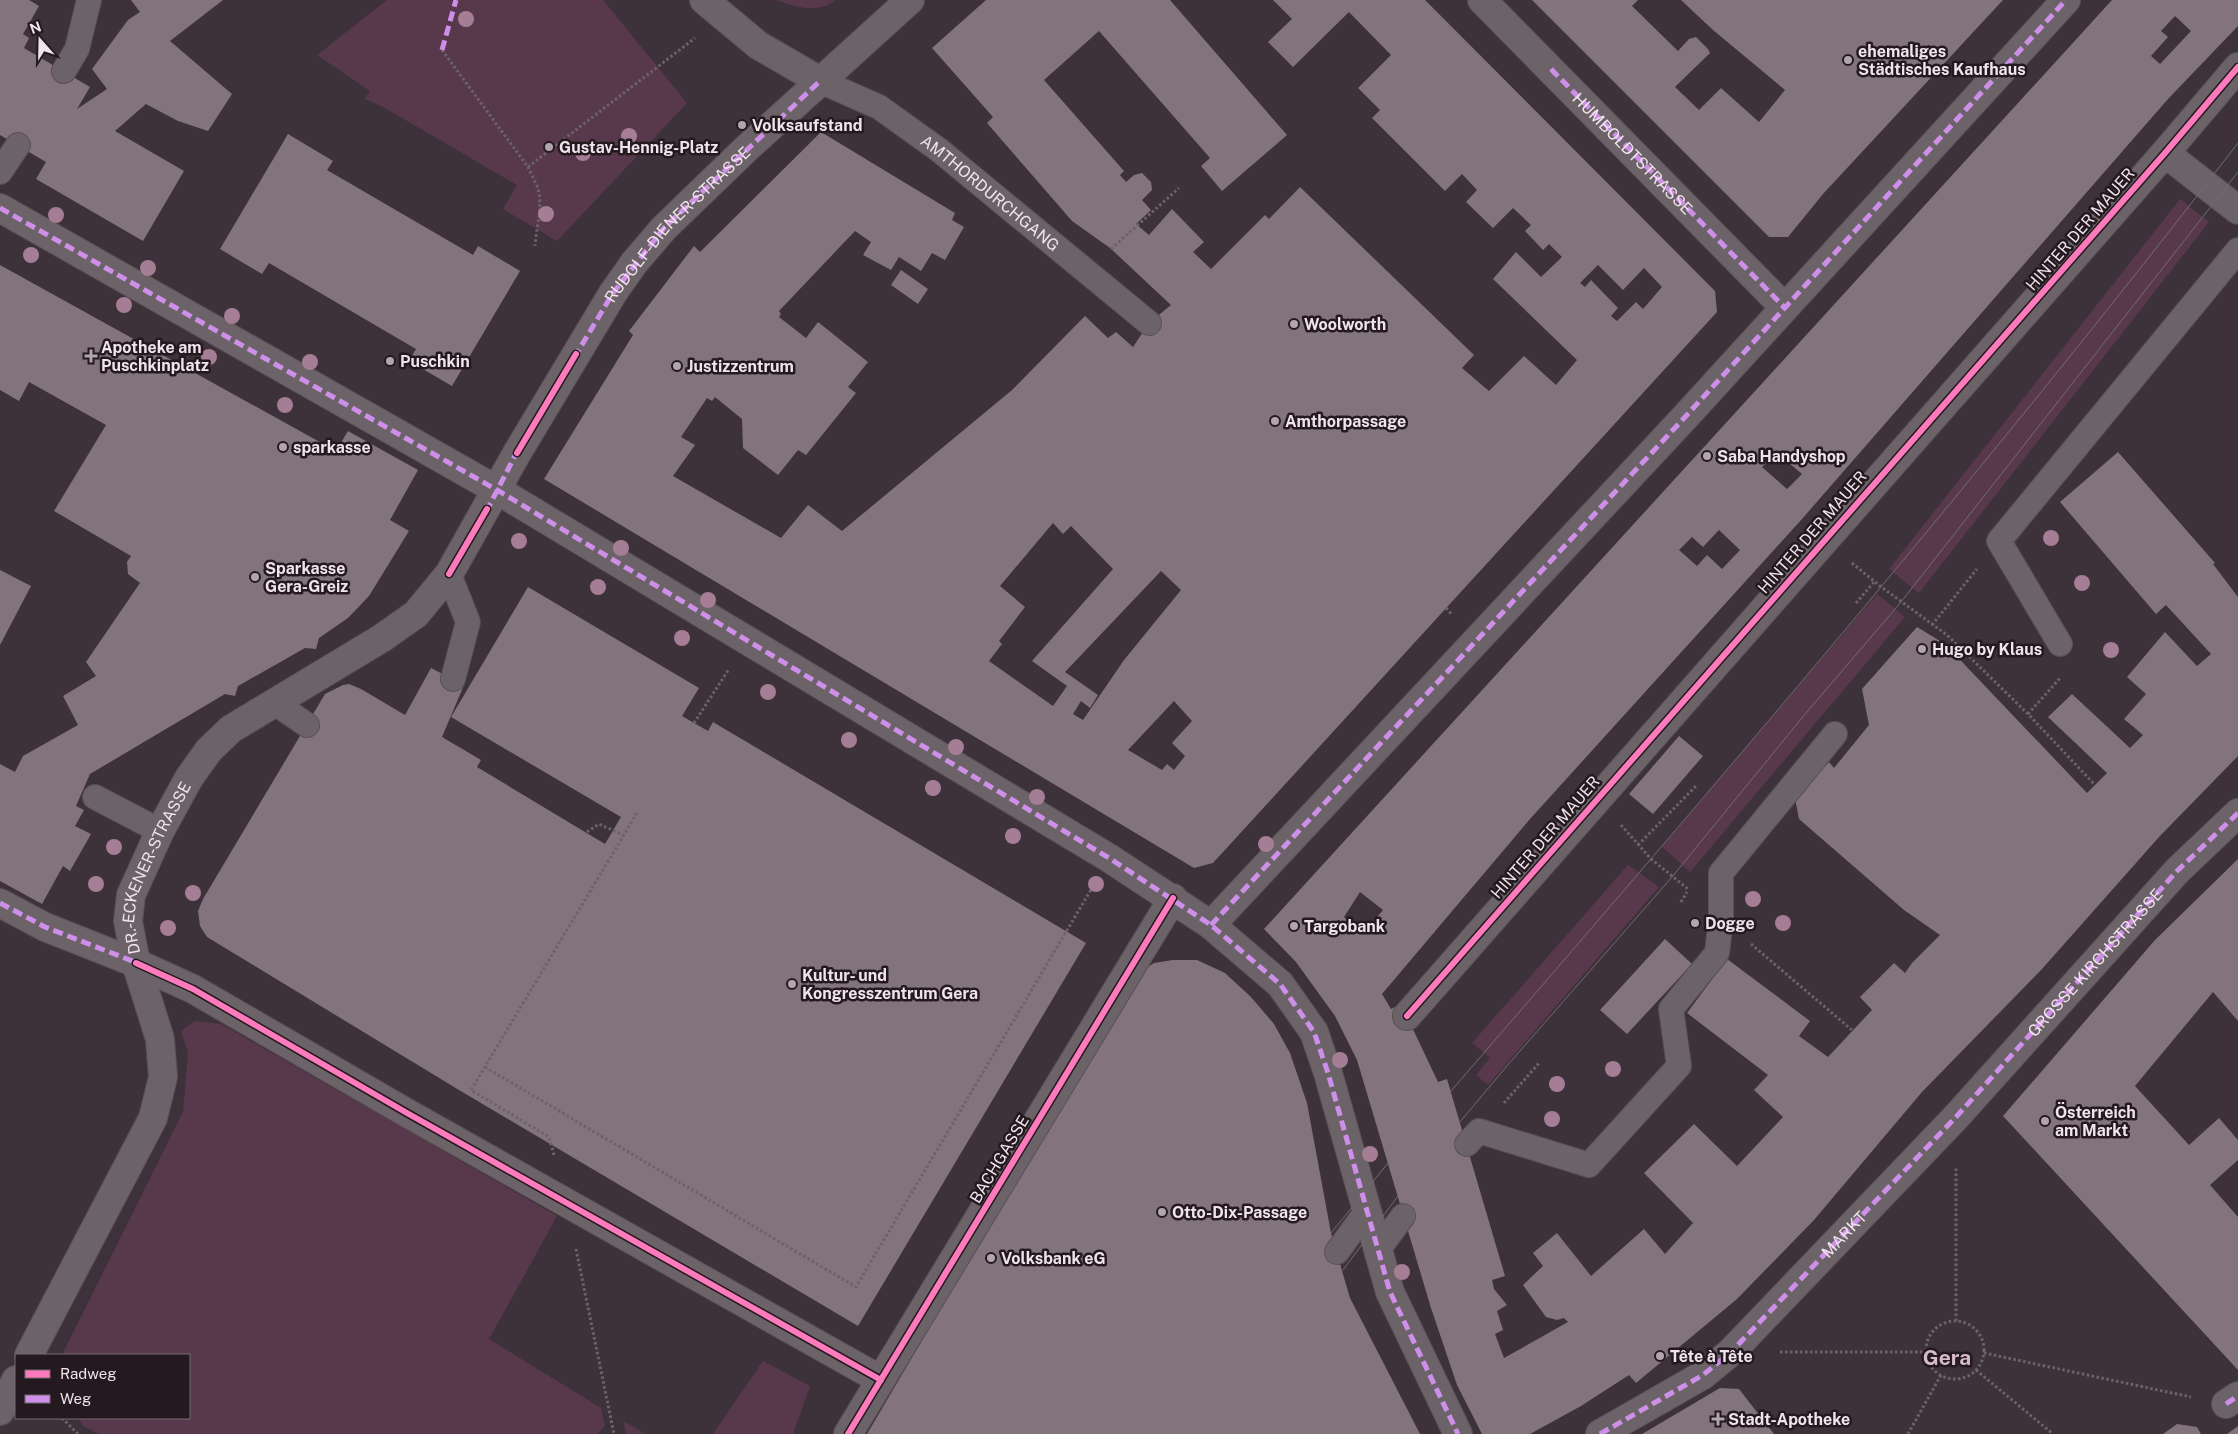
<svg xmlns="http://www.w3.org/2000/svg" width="2238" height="1434" viewBox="0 0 2238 1434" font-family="'Public Sans',sans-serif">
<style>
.green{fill:#58394c}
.building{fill:#83737d;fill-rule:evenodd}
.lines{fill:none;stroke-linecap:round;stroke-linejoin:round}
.lane-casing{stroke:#594f55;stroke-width:26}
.street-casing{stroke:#594f55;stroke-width:30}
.path{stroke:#6c6369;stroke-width:3;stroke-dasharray:2.5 2.5;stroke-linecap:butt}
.lane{stroke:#6c6369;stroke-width:24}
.street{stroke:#6c6369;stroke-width:28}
.tram{stroke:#736b70;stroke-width:1}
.quiet{stroke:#ce8fe9;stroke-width:5;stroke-dasharray:10 5;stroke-linecap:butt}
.cycleway-casing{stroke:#23191f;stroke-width:9}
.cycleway{stroke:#fd7abc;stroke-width:6}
.tree{fill:#a57d95}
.poi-dot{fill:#b2a5ad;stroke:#23191f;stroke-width:2}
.labels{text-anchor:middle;stroke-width:5;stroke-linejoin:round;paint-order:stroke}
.poi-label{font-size:16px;font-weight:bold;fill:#f1e3eb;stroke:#23191f;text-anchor:start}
.street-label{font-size:16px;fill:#f1e3eb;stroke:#23191f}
.district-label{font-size:21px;font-weight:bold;fill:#d6bbca;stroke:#23191f}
</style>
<rect width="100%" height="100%" fill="#3d3239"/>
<g class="green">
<polygon points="387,0 603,0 687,103 557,241 503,209 517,185 385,108 365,99 370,91 317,55"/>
<path d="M 776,0 L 836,0 C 818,14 795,7 776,0 Z"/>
<polygon points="2180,199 2209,222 1919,593 1889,569"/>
<polygon points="1877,594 1905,617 1690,872 1662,847"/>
<polygon points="1628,865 1659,887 1488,1085 1476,1075 1490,1058 1472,1043"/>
<polygon points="195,1021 221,1024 557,1216 489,1339 601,1408 605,1426 597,1434 99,1434 83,1426 78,1418 189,1418 189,1355 62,1355 183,1112 188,1052 181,1031"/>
<polygon points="763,1361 810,1386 793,1434 713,1434"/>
<polygon points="623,1421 646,1434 626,1434"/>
</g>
<g class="building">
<polygon points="0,0 29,0 39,6 23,34 29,38 24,48 90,87 77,109 107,89 92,69 128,20 140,12 131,0 223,0 170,41 232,94 208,131 178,121 146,104 115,131 184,171 143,241 36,179 46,162 0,135"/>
<path d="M 986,0 L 1170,0 L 1287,135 L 1222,191 L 1201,166 L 1210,158 L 1099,31 L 1044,80 L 1124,171 L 1120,175 L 1126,182 L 1134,175 L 1142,173 L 1151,182 L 1152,190 L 1142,200 L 1151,210 L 1136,224 L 1149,235 L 1172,209 L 1204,242 L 1193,252 L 1211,269 L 1265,215 L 1269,219 L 1300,187 L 1474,355 L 1462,368 L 1489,391 L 1524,356 L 1556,385 L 1577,360 L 1493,279 L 1516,252 L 1541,277 L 1562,257 L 1549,244 L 1543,250 L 1525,231 L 1531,225 L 1513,208 L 1493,228 L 1466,202 L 1477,190 L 1462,174 L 1445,191 L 1372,118 L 1380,110 L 1358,88 L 1391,55 L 1349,12 L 1293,67 L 1268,42 L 1292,19 L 1273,0 L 1425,0 L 1715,291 L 1717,312 L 1213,863 L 1194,868 L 544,479 L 633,335 L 629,331 L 694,246 L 700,252 L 821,132 L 955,213 L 952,220 L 964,227 L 945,260 L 932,253 L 921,271 L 899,257 L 891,270 L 863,255 L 871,242 L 855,231 L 779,311 L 781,314 L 779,317 L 806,338 L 818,322 L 868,362 L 848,387 L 856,393 L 806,455 L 798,450 L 778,475 L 743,448 L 742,419 L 715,397 L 712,401 L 707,398 L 681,437 L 695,445 L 673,476 L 781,538 L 808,505 L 842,531 L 1012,390 L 1085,316 L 1108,338 L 1116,332 L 1133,347 L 1149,323 L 1171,305 L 1110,248 L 1072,221 L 987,123 L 993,117 L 932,48 ZM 1598,265 L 1623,290 L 1644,268 L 1662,287 L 1643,309 L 1636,302 L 1617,321 L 1611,316 L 1618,308 L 1591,280 L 1585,287 L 1580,283 ZM 1053,523 L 1063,534 L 1071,526 L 1113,569 L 1032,661 L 1067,686 L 1053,706 L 989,661 L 1002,644 L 999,641 L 1025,607 L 1000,586 ZM 1161,571 L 1181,590 L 1124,660 L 1083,720 L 1073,714 L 1081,701 L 1090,708 L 1098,695 L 1065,672 ZM 1174,701 L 1192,721 L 1172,743 L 1185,756 L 1174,770 L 1167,764 L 1162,770 L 1128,750 Z"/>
<polygon points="1532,0 1638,0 1632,6 1678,51 1689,39 1696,37 1708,49 1710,53 1675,87 1699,110 1721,88 1759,122 1785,90 1713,30 1681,0 2003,0 1823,194 1788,237 1769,237"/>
<path d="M 2112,0 L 2238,0 L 2238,26 L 2168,99 L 1802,519 L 1530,819 L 1382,994 L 1391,1009 L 1401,1004 L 1438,1082 L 1447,1079 L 1505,1276 L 1492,1280 L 1494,1289 L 1507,1305 L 1497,1311 L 1503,1330 L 1495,1334 L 1504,1358 L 1568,1322 L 1564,1318 L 1557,1320 L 1546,1317 L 1523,1285 L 1543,1266 L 1533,1253 L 1557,1233 L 1591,1276 L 1644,1229 L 1665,1254 L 1693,1223 L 1644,1173 L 1694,1124 L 1737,1166 L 1783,1117 L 1754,1090 L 1768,1075 L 1687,1013 L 1727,959 L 1810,1021 L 1799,1036 L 1828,1057 L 1872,1010 L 1860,997 L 1894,963 L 1905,973 L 1912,963 L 1940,935 L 1904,910 L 1799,819 L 1795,798 L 1829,762 L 1834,768 L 1869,725 L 1862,689 L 1917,627 L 1945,644 L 2087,793 L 2107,773 L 2048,717 L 2072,694 L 2130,748 L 2143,735 L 2124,719 L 2146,694 L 2127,677 L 2165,632 L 2197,666 L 2211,654 L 2166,605 L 2156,614 L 2060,502 L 2118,452 L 2215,563 L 2213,564 L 2238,597 L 2238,756 L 2159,837 L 2042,969 L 1922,1092 L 1814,1220 L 1737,1299 L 1636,1383 L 1629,1375 L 1581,1406 L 1530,1434 L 1482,1434 L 1457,1385 L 1431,1308 L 1357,1060 L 1335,1016 L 1296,962 L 1264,929 ZM 2175,16 L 2191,31 L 2160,64 L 2151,56 L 2168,37 L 2161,31 ZM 1777,453 L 1802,474 L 1787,489 L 1762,467 ZM 1719,530 L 1740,550 L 1722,569 L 1707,555 L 1697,566 L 1679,550 L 1692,537 L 1703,547 ZM 1360,892 L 1383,910 L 1362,935 L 1344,917 Z"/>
<polygon points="288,134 333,161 327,170 473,255 478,246 520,271 452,386 409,361 416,349 269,263 262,274 220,249"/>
<polygon points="0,265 336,451 348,431 418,470 390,520 409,531 369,596 348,618 319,638 316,649 305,648 238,686 235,696 225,694 90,774 76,806 84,810 75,826 91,834 70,871 63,866 42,904 0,881 0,764 15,772 23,756 78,725 63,696 96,676 86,662 140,583 128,574 127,562 131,556 54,511 106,425 29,382 19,401 0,390"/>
<polygon points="901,270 928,289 918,304 891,285"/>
<polygon points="0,570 31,586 0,645"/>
<polygon points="528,587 699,688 682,716 708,731 713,722 1086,943 858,1326 459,1090 207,937 200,926 198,911 203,899 325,694 343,685 349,684 361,689 405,715 431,668 464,685 442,737 481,760 477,767 605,844 621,817 451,717"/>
<polygon points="1679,736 1703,756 1653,814 1629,794"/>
<polygon points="2238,859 2238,1021 2213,992 2135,1086 2189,1145 2219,1118 2238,1140 2238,1160 2210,1185 2238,1217 2238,1370 2003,1116 2155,940"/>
<polygon points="1665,939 1692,964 1627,1034 1600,1010"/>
<polygon points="1173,960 1197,960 1225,973 1251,997 1274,1024 1290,1053 1307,1103 1331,1233 1350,1298 1420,1434 867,1434 1137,974 1154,963"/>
<polygon points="1720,1388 1739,1389 1774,1434 1642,1434"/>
<polygon points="2177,1424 2197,1427 2201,1434 2163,1434"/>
<polygon points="2238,1426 2238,1434 2227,1434"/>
</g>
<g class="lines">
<defs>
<g id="lane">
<polyline points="64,71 77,49 89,0"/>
<path id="s1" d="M 820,81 L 879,107 L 939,150 L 1149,323"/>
<polyline points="0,172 18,145"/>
<polyline points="449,574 468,622 453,679"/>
<polyline points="2060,644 1999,541 2238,250"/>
<polyline points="275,703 307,725"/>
<polyline points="95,797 160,831"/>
<polyline points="1467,1144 1479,1131 1589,1165 1679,1066 1671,1009 1717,953 1721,919 1721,873 1835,734"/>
<polyline points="1378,1250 1403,1216"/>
<polyline points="1337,1252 1366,1212"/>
</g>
<g id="street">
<polyline points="704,0 758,45 820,81"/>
<path id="s2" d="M 1482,0 L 1784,307"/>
<polyline points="2165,153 2238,210"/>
<polyline points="0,208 497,490 1109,858 1211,925 1280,984 1314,1032 1328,1073 1390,1292 1458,1434"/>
<polyline points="0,903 45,927 136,963 193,989 407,1113 881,1380"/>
<polyline points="1211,925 1686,416 2066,0"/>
<polyline points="1407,1016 2165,153 2238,67"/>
<path id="s3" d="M 29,1355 L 153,1118 L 163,1077 L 160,1039 L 136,963 L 128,921 L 131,895 L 160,831 L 189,778 L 209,750 L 231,729 L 382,638 L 416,614 L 449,574 L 517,453 L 613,293 L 634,263 L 664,228 L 748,147 L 910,0"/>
<polyline points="2226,1404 2238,1396"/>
<polyline points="0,1411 16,1380"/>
<polyline points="848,1434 1173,898"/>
<path id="s4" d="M 1600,1434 L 1703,1375 L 1731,1352 L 1956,1117 L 2177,871 L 2238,813"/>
</g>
</defs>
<use href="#lane" class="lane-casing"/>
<use href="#street" class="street-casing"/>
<g class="path">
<path d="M 442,50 L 528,167 C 531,174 536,182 538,189 C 543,206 536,229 535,246"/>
<polyline points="528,167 695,38"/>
<polyline points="1111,249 1179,188"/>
<polyline points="1852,563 1880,586 1947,635 2028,714 2095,785"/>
<polyline points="1856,603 1874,582"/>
<polyline points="1446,608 1452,615"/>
<polyline points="1932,625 1977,569"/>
<polyline points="2028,714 2061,677"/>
<polyline points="694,723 729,669"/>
<polyline points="1621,825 1651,859 1688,889"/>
<polyline points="587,832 599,824 623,835"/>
<polyline points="1638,845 1696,786"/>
<polyline points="1681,902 1687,892"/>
<polyline points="1751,944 1852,1030"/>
<polyline points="485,1067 856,1287 1092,888"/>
<polyline points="1504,1103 1540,1062"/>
<polyline points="554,1155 549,1137 471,1090 637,813"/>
<polyline points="576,1249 614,1434"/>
<polyline points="1956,1321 1956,1168"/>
<circle cx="1955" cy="1350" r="29"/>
<polyline points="1780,1352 1927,1352"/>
<polyline points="1984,1353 2191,1397"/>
<polyline points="1976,1370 2053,1434"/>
<polyline points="62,1418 78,1434"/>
<polyline points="1908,1434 1941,1375"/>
</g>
<use href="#lane" class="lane"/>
<use href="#street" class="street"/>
<g class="tram">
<path d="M 1451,1091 C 1720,780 1987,469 2238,143"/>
<polyline points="1460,1122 1506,1067 1672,877 1806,713 1901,602 2238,172"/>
<polyline points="1331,1233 1388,1163"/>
<polyline points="1343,1270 1398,1196"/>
</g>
<g class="quiet">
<polyline points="442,50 456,0"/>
<polyline points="1551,69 1784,307"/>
<polyline points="0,208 497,490 1109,858 1211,925 1280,984 1314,1032 1328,1073 1390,1292 1458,1434"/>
<path id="s5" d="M 574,358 L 613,293 L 664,228 L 820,81"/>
<polyline points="486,512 518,450"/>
<polyline points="0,903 45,927 140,964"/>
<polyline points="1211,925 1686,416 2066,0"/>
<polyline points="2226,1404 2238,1396"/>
<polyline points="1600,1434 1703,1375 1731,1352 1956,1117 2177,871 2238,813"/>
</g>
<defs>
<g id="cycleway">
<polyline points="517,453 576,354"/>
<polyline points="449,574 487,509"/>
<polyline points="136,963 193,989 407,1113 881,1380"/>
<polyline points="1407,1016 2165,153 2238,67"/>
<polyline points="848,1434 1173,898"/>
</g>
</defs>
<use href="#cycleway" class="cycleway-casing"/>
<use href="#cycleway" class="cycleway"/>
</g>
<g class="tree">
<circle cx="466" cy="19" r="8"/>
<circle cx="629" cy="136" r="8"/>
<circle cx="583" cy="153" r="8"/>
<circle cx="546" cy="214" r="8"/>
<circle cx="56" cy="215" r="8"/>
<circle cx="31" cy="255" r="8"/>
<circle cx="148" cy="268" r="8"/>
<circle cx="124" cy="305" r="8"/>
<circle cx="232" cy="316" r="8"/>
<circle cx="209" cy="357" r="8"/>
<circle cx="310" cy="362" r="8"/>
<circle cx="285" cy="405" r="8"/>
<circle cx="2051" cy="538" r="8"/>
<circle cx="519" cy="541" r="8"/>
<circle cx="621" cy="548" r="8"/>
<circle cx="2082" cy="583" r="8"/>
<circle cx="598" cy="587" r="8"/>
<circle cx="708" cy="600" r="8"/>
<circle cx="682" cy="638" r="8"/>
<circle cx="2111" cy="650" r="8"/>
<circle cx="768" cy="692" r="8"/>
<circle cx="849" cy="740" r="8"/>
<circle cx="956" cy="747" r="8"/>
<circle cx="933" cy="788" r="8"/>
<circle cx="1037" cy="797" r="8"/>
<circle cx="1013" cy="836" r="8"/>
<circle cx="1266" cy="844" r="8"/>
<circle cx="114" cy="847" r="8"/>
<circle cx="96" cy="884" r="8"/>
<circle cx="1096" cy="884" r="8"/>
<circle cx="193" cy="893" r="8"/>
<circle cx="1753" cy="899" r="8"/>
<circle cx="1783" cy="923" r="8"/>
<circle cx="168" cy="928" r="8"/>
<circle cx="1340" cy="1060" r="8"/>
<circle cx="1613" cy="1069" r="8"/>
<circle cx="1557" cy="1084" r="8"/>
<circle cx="1552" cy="1119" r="8"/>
<circle cx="1370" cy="1154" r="8"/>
<circle cx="1402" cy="1272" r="8"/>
</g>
<g class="poi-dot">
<circle cx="1848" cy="60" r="5"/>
<circle cx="742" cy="125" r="5"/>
<circle cx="549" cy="147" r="5"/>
<circle cx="1294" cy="324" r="5"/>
<path d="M88.5 348.5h5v5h5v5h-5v5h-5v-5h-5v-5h5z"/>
<circle cx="390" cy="361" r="5"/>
<circle cx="677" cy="366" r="5"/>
<circle cx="1275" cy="421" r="5"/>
<circle cx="283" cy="447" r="5"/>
<circle cx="1707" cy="456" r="5"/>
<circle cx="255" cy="577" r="5"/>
<circle cx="1922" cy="649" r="5"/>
<circle cx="1695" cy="923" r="5"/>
<circle cx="1294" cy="926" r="5"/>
<circle cx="792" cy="984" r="5"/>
<circle cx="2045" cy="1121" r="5"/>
<circle cx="1162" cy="1212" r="5"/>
<circle cx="991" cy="1258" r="5"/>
<circle cx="1660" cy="1356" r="5"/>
<path d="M1715.5 1411.5h5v5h5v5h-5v5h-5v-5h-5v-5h5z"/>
</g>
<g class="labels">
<g class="poi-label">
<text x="1858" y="57">ehemaliges<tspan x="1858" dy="18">Städtisches Kaufhaus</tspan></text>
<text x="752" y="131">Volksaufstand</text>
<text x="559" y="153">Gustav-Hennig-Platz</text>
<text x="1304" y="330">Woolworth</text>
<text x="101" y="353">Apotheke am<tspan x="101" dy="18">Puschkinplatz</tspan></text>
<text x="400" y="367">Puschkin</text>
<text x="687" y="372">Justizzentrum</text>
<text x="1285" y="427">Amthorpassage</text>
<text x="293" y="453">sparkasse</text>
<text x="1717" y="462">Saba Handyshop</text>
<text x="265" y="574">Sparkasse<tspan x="265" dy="18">Gera-Greiz</tspan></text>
<text x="1932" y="655">Hugo by Klaus</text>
<text x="1705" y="929">Dogge</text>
<text x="1304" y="932">Targobank</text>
<text x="802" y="981">Kultur- und<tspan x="802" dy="18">Kongresszentrum Gera</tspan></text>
<text x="2055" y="1118">Österreich<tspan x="2055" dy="18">am Markt</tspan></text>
<text x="1172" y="1218">Otto-Dix-Passage</text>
<text x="1001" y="1264">Volksbank eG</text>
<text x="1670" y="1362">Tête à Tête</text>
<text x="1728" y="1425">Stadt-Apotheke</text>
</g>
<g class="street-label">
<text dy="6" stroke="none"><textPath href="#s2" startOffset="215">HUMBOLDTSTRASSE</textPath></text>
<text dy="6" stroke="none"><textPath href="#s1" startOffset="205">AMTHORDURCHGANG</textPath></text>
<text dy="6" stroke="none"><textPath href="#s5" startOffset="170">RUDOLF-DIENER-STRASSE</textPath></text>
<text transform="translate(2080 229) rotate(-49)" y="6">HINTER DER MAUER</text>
<text transform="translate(1812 532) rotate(-49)" y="6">HINTER DER MAUER</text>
<text transform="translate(1545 837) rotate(-49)" y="6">HINTER DER MAUER</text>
<text dy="6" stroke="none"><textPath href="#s3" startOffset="529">DR.-ECKENER-STRASSE</textPath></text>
<text dy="6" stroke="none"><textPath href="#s4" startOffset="688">GROSSE KIRCHSTRASSE</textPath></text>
<text transform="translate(999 1159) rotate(-59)" y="6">BACHGASSE</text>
<text dy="6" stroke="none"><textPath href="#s4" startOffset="318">MARKT</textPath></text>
</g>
<g class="district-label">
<text x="1947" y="1365">Gera</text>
</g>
</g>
<rect x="15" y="1354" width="175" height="65" fill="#23191f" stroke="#756a71"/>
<rect x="25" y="1370" width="25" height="8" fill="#fd7abc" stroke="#756a71"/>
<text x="60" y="1379" font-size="15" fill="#f1e3eb">Radweg</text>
<rect x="25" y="1395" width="25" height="8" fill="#ce8fe9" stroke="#756a71"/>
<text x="60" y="1404" font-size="15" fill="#f1e3eb">Weg</text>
<g transform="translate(40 40) rotate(340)" stroke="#23191f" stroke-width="4" paint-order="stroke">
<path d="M0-4L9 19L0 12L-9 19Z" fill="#f1e3eb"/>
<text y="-8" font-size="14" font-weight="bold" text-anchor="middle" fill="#f1e3eb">N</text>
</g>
</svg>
